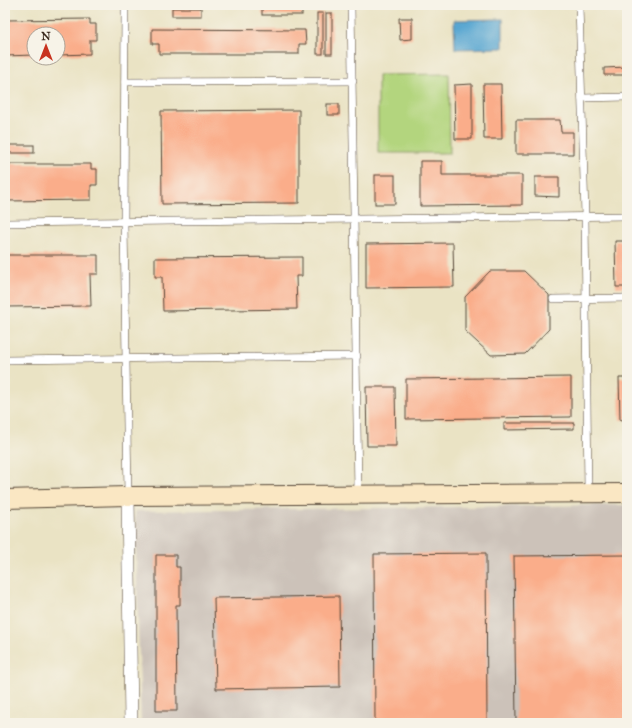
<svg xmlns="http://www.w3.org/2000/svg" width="632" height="728" viewBox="0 0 632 728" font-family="'IM FELL Great Primer',serif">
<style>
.industrial{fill:#ccc2b9}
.green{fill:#b3d57e;stroke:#77804e}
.water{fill:#57a6d1;stroke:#496878}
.building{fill:#faad8a}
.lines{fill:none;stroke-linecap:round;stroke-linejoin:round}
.lane-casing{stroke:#554637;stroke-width:8}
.street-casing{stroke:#554637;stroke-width:14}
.secondary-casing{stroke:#554637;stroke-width:20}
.lane{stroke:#fff;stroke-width:7}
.street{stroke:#fff;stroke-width:13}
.secondary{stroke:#fae7c3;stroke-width:18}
</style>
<rect width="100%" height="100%" fill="#f7f3e8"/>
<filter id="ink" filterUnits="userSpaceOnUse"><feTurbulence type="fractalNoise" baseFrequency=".025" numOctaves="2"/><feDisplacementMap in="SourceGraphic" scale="8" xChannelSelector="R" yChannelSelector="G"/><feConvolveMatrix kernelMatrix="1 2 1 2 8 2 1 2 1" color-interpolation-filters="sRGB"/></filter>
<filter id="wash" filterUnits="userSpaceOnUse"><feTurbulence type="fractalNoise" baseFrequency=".012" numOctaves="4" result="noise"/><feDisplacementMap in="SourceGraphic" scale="16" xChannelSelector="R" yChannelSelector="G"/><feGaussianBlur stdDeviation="0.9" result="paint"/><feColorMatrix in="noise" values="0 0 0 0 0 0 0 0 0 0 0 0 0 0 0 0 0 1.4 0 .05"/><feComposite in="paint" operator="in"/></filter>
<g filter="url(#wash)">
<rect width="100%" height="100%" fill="#eae3c4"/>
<polygon class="industrial" points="627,505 627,723 141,723 135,511"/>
<polygon class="green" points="449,74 450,153 378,153 378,75"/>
<polygon class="water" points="503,19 503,48 455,49 454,20"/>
<g id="blocks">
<g class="building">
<rect x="172" y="8" width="29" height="8"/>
<rect x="262" y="8" width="40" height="7"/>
<rect x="317" y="13" width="6" height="41"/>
<rect x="326" y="13" width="6" height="41"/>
<polygon points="399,18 412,18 412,39 400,40"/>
<polygon points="90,19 90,24 96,24 96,40 90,40 90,54 58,55 58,34 34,34 34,55 5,56 5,20"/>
<polygon points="152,29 305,30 306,44 299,44 299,54 159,54 159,44 152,44"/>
<polygon points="627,67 627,75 604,75 604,68"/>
<polygon points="472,84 472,139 455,139 454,85"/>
<polygon points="483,84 501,84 502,139 484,139"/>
<rect x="327" y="104" width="12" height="11"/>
<polygon points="299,110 299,203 162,204 161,111"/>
<polygon points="516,120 560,120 561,132 573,132 573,154 516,154"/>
<rect x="5" y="145" width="29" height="8"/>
<polygon points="420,161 442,161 442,175 522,175 522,205 420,206"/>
<polygon points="5,164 91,164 91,169 97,169 97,185 91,185 91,200 5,201"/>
<rect x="375" y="175" width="20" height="29"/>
<polygon points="535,177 559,177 559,197 535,196"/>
<polygon points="615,241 627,241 627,287 616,287"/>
<polygon points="453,243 454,287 366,288 366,244"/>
<polygon points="5,255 98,255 98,274 90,274 91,306 5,307"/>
<polygon points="302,257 302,276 296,276 297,309 163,311 162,277 155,277 155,258"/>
<polygon points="490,271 524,271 549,295 549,329 525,354 491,355 465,331 465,297"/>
<polygon points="571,377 571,417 406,419 406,379"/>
<polygon points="619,378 627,378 627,419 620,420"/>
<polygon points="366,387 395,387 396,446 367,446"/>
<polygon points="504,423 574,423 574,429 504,430"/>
<polygon points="486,553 487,723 375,723 374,554"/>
<polygon points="156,555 176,555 176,567 180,567 180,605 176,605 177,711 156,711"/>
<polygon points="626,555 627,723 516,723 514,556"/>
<polygon points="339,596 340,687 216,689 214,598"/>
</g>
</g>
</g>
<g filter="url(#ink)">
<use href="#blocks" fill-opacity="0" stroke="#554637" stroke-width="1"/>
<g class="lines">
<defs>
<g id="lane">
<polyline points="125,5 124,223 128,496"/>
<polyline points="351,5 358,494"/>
<polyline points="579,5 585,216 588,492"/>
<polyline points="125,82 353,81"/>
<polyline points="582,98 627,97"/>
<polyline points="5,223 627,216"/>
<polyline points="553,299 627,298"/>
<polyline points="5,360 357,356"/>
</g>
<polyline id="street" points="128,496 131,723"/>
<polyline id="secondary" points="5,499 128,496 627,493"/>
</defs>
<use href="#lane" class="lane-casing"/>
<use href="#street" class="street-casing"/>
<use href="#secondary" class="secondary-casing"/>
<use href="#lane" class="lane"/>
<use href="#street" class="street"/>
<use href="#secondary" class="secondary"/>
</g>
</g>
<rect width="632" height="728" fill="none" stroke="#f7f3e8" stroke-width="20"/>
<g transform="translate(46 46)"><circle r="19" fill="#f7f3e8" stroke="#aca397"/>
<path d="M0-3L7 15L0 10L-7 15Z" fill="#c8321e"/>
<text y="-6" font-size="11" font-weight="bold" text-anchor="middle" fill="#3b2a1e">N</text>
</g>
</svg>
